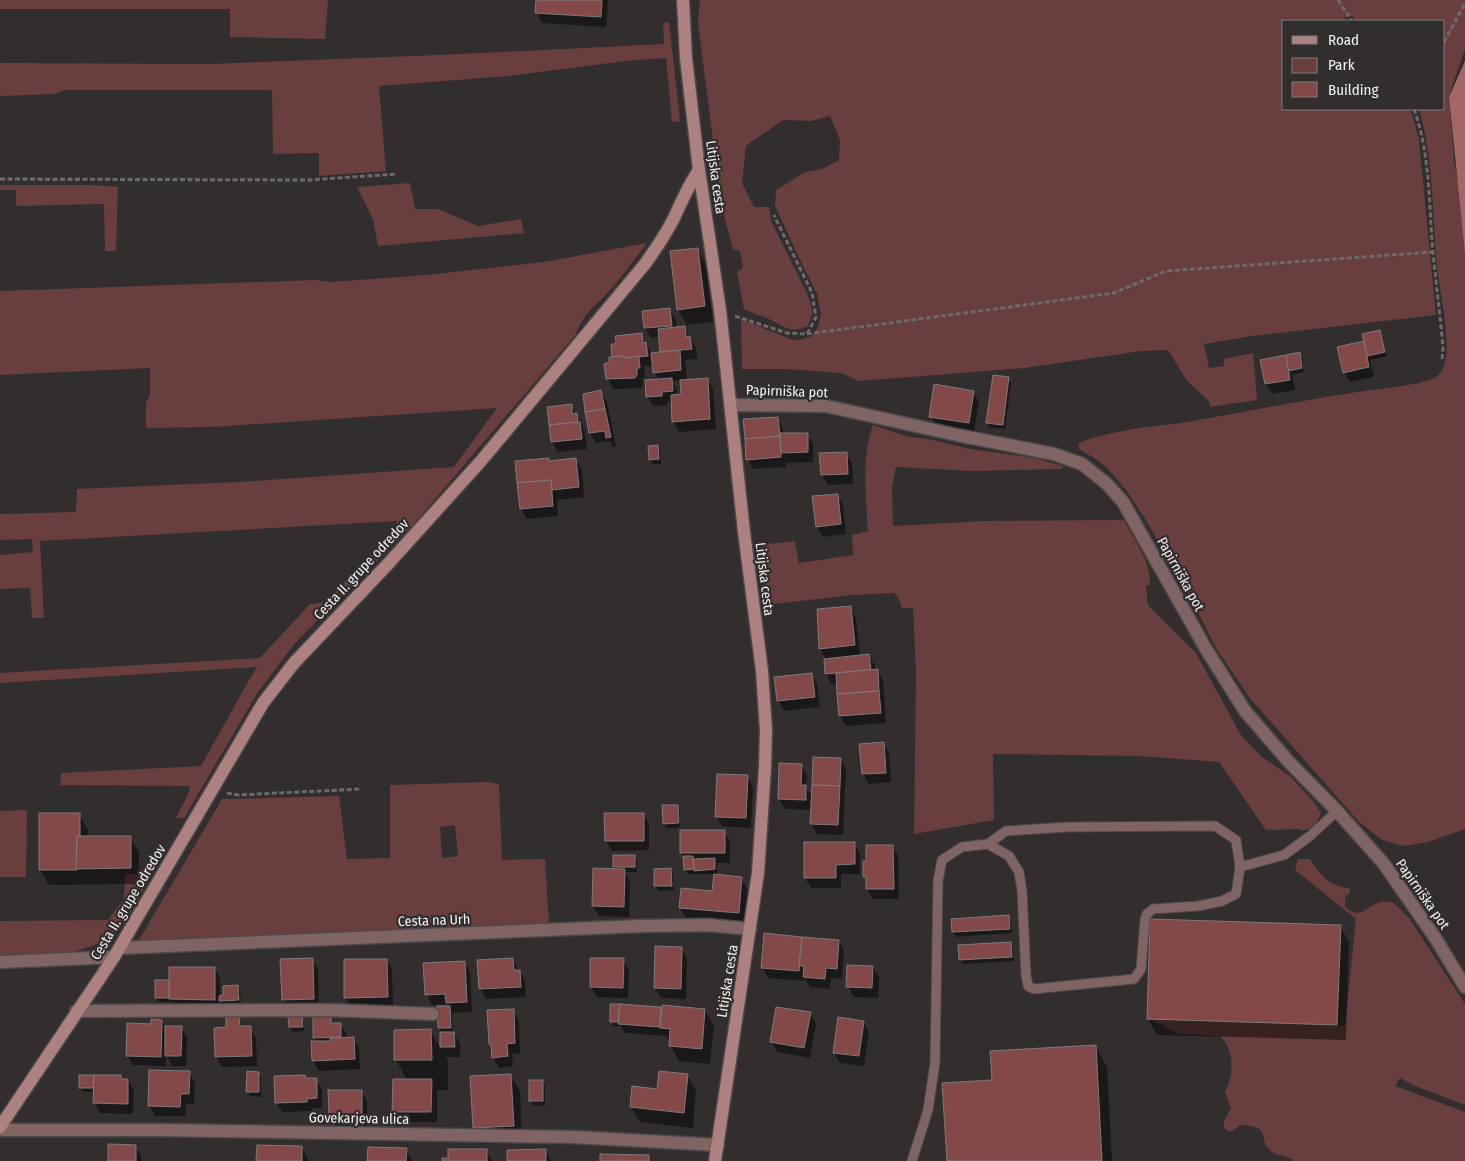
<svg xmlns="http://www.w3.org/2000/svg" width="1465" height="1161" viewBox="0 0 1465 1161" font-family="'Fira Sans Condensed',sans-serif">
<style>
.green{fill:#693e3e;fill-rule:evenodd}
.water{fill:#a46767}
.shadow{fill:#0007;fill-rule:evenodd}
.building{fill:#834949;stroke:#7f7a7a}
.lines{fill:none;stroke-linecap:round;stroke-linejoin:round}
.lane-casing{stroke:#4d4949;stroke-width:11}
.street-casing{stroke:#4d4949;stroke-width:15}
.secondary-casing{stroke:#4d4949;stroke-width:15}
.path{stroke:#6d6a6a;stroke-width:3;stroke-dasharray:5 2.5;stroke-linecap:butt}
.lane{stroke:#806463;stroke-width:9}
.street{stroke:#806463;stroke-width:12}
.secondary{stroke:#ad8180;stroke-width:12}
.labels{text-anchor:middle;stroke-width:4.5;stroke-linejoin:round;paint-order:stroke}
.street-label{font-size:14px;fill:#f3f1f1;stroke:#322e2e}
</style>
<rect width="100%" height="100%" fill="#322e2e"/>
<g class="green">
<polygon points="0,0 328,0 325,39 230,37 230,9 0,9"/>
<path d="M 700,0 L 1465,0 L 1465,49 L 1449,96 L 1454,161 L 1465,216 L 1465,829 L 1428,842 L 1404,846 L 1382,840 L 1359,822 L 1249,697 L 1216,648 L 1188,592 L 1144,517 L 1126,490 L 1108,469 L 1096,459 L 1080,450 L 1078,444 C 1093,434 1156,425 1175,424 C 1234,414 1292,402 1351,393 C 1368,390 1425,385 1436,377 C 1442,373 1445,364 1446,357 C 1449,332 1440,293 1437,267 C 1432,214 1434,160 1419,109 L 1444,109 L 1444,21 L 1356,21 L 1352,16 L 1344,17 L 1347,21 L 1284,21 L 1284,109 L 1410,109 L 1414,120 L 1419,140 L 1436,315 L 1252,336 L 1204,344 L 1209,368 L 1224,366 L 1224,359 L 1253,353 L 1257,400 L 1210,407 L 1209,401 L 1187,381 L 1168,350 L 1141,351 L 1024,368 L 859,381 L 841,373 L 786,369 L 742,369 L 741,319 L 793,340 L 803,339 L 812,336 L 818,327 L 821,314 L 817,294 L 800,260 L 775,206 L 776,190 L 805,172 L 822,169 L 839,160 L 840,140 L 830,116 L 811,121 L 783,120 L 746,146 L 742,183 L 754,207 L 769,207 L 771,221 L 807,293 L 812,308 L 812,315 L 808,326 C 790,335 782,325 767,318 C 759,315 751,313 744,309 L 737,272 L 743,268 L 740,251 L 733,249 L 721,204 L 698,23 Z"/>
<polygon points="669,22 680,121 672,122 666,58 625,61 509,76 379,86 386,171 319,176 319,153 273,154 272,91 269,90 66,90 54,94 0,96 0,63 211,64 439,55 664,44 663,23"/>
<polygon points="410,183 415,209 438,209 478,226 521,219 524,233 378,246 373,219 357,187"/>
<polygon points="0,185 92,185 118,187 116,251 105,251 104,204 16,206 16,190 0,190"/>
<path d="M 647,243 C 635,258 624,275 611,289 C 595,307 585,310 576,334 L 413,525 L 295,643 L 258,692 L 184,818 L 176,818 L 190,790 L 189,786 L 60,785 L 61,773 L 201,766 L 249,680 L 257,667 L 0,683 L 0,673 L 260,658 L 310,604 L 324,603 L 395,530 L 397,521 L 40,541 L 44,618 L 32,618 L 30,588 L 0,589 L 0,555 L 33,552 L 32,539 L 0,540 L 0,514 L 76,512 L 77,489 L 239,482 L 454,467 L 497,408 L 213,427 L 146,428 L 146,403 L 150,395 L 150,368 L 0,375 L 0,291 L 316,280 L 331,282 L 426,275 L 544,262 Z"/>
<path d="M 873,425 L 909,437 L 928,439 L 970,449 L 1035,458 L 1063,466 L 1062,469 L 972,471 L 896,467 L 892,486 L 893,526 L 984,521 L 1124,520 C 1134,541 1151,560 1150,585 L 1146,585 L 1148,605 L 1196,653 L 1241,735 L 1262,757 L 1290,776 L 1314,802 L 1321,813 C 1317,823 1310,834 1298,829 L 1266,830 L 1219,762 L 1140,756 L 993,754 L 994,820 L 914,834 L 916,672 L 913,608 L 902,608 L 899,599 L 894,593 L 851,595 L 766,605 L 756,545 L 795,541 L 799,563 L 853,555 L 852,535 L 868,531 C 866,497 861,458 873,425 Z"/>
<path d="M 487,782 L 499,784 L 502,860 L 545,859 L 549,925 L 142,945 L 139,940 L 222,799 L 339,796 L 347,859 L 390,858 L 390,785 ZM 455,825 L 458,856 L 442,858 L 440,827 Z"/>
<polygon points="27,810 26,877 0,877 0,811"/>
<path d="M 1298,859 L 1310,859 C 1321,875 1328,886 1349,888 L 1351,891 L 1345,898 L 1345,907 C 1362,920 1363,908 1378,903 C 1382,901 1389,902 1394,903 L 1410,919 L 1465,1004 L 1465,1105 L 1415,1086 L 1400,1078 L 1395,1086 L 1465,1112 L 1465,1161 L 1294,1161 C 1288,1155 1279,1157 1272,1152 C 1256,1140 1274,1126 1240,1125 L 1233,1131 L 1228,1131 L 1224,1128 L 1224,1121 L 1231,1109 L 1225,1092 C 1234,1075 1235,1050 1220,1036 L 1179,1034 L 1167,1029 L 1165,1026 L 1147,1019 L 1345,1026 L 1356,919 L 1295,870 Z"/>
<path d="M 125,874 L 142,874 L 148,878 L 146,885 C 137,901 128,920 114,933 C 88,957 33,956 0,957 L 0,921 L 108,920 L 124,899 Z"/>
</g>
<polygon class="water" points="1465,61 1465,253 1449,97"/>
<g class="shadow">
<polygon points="537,0 608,0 606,27 542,23 537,12"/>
<polygon points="697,249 706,265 713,322 687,325 678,309"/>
<path d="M 670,310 L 676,320 L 676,328 L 684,328 L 696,348 L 697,359 L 685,360 L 687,381 L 707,379 L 713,389 L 716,429 L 679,432 L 673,421 L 672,401 L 667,402 L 667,405 L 653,406 L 647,396 L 659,380 L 654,372 L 653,366 L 644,366 L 645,377 L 642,378 L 643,385 L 641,388 L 613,389 L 608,379 L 610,362 L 613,358 L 641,335 L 652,354 L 661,353 L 660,337 L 651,338 L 645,328 ZM 681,380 L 682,396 L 677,396 L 677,389 L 672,381 Z"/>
<polygon points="1380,331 1382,336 1387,356 1370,360 1374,377 1350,382 1344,372"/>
<polygon points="1299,354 1302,358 1304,372 1292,375 1295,390 1272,394 1266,384 1262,361"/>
<polygon points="1008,379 1011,383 1005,429 990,428 987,423"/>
<polygon points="601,392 607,402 616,447 613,447 609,441 596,443 590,433"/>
<polygon points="973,392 979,402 974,433 936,427 931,416"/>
<polygon points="571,406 582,425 585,433 587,449 558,452 552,442 549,408"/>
<polygon points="777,418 783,428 783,434 807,434 813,444 813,462 786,463 786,467 753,469 748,459"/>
<polygon points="657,447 660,451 661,464 653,464 650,460"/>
<polygon points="846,453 852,463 853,484 828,485 822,475 821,454"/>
<polygon points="548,459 550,462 576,460 582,470 584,497 557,500 558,516 527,519 521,509"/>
<polygon points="837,495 843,505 846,534 823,537 817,527"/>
<polygon points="851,608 856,618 860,656 869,656 875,666 875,670 877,670 883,680 886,723 846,726 840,716 838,683 832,684 826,674 826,660 820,648"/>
<polygon points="811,674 817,684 820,707 784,711 778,700"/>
<polygon points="883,743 889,753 891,782 869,784 863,774 861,745"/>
<polygon points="841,759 846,769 843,835 817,834 811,824 812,810 785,809 779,799 801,765 807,775 806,788 813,799"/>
<polygon points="747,777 753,787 751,828 722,826 716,816"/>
<polygon points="677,806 680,810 680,828 666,828 664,824"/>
<polygon points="79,814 88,830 88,837 130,837 139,852 139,884 49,885 40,870"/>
<polygon points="643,814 649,824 649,850 612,851 606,841"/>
<polygon points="724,831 730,841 730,863 717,863 717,876 741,878 750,893 747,929 689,923 680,908 714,892 716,874 688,874 685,869 685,859 681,853"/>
<polygon points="854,843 860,853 860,874 841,874 841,888 811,888 805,878"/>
<polygon points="892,846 898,856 899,899 873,899 867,889 867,881 865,877 867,862"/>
<polygon points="635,856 637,860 637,872 625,872 630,881 629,917 599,916 593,906 616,870 614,867"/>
<polygon points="671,869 673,874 674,890 658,891 656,886"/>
<polygon points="1009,916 1011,921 1012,933 956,937 953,932 952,920"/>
<polygon points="1151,920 1340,926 1349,942 1346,1040 1157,1035 1148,1019"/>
<polygon points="839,941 844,951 842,979 831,978 830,989 810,987 804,977 804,981 768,978 762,968"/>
<polygon points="1010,943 1013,948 1014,961 963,964 960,960"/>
<polygon points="681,948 687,958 686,999 661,998 655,988"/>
<polygon points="312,959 318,969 319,1009 289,1010 283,1000"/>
<polygon points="513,959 525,981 526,997 486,999 480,989"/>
<polygon points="387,960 392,970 393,1007 351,1007 345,997"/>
<polygon points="623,960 629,970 628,998 597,997 591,987"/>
<polygon points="464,962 470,972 472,1012 452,1013 453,1033 460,1043 460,1057 446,1057 448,1061 448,1090 437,1090 437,1122 400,1122 394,1112 407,1080 396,1060 430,1030 442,1050 442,1034 439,1028 450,1007 448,1004 432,1005 427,995 425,964"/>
<polygon points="848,966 873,967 879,977 878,998 854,997 848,987"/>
<polygon points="215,968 220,978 220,997 238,986 240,991 241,1005 223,1006 220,1002 220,1009 176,1009 172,1002 159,1002 156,997 170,981"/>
<polygon points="620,1005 660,1008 662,1011 705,1010 714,1026 710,1064 679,1061 666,1036 625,1033 621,1026 614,1026 611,1022"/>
<polygon points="513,1011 519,1021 520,1053 512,1054 513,1066 499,1068 493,1058 493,1048 490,1044"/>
<polygon points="810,1013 816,1024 810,1058 777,1052 772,1042"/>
<polygon points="302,1017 304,1022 304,1031 292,1032 290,1027"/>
<polygon points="330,1017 334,1024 340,1024 346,1034 346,1039 353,1038 359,1048 360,1069 319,1071 313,1061 313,1043 317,1043 314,1038"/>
<polygon points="239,1018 244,1028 250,1028 256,1038 257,1066 222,1067 216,1057 227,1029"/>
<polygon points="161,1021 166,1030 181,1027 187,1037 186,1066 172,1066 166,1056 166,1066 133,1065 127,1055 152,1025"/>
<polygon points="863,1022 869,1032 864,1066 840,1063 834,1053"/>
<polygon points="1095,1046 1107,1067 1112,1161 948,1161"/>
<polygon points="189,1073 195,1083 194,1104 186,1104 185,1116 155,1116 149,1105"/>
<polygon points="258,1073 261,1077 261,1097 250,1096 248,1092"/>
<polygon points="687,1075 696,1090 693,1128 640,1122 631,1107"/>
<polygon points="120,1076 122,1080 128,1080 134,1090 133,1114 100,1113 95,1103 95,1092 83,1092 80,1088"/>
<polygon points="511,1076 520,1091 522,1142 483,1144 474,1128 472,1078"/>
<polygon points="306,1079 316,1079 322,1089 322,1108 312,1108 312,1111 282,1112 276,1102"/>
<polygon points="543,1081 545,1086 545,1106 533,1105 530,1101"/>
<polygon points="361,1091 367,1101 367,1127 336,1127 330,1117"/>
<polygon points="135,1146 141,1156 141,1161 109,1161"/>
<polygon points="302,1148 309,1161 258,1161"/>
<polygon points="406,1149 412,1161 369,1161"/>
<polygon points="486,1150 492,1161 444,1161"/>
<polygon points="546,1151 551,1161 509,1161"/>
</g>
<g class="building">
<polygon points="536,0 602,0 601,17 535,13"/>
<polygon points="698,248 705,306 677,310 670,251"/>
<polygon points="670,308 672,326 644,328 642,311"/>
<polygon points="685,326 686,337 690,336 692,349 660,352 658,329"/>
<polygon points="1380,330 1385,352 1367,356 1362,334"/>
<polygon points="642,333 643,343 646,342 648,356 624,358 624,356 612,357 611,344 614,344 616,342 615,336"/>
<polygon points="1364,341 1369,367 1343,373 1337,347"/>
<polygon points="680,350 681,370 653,373 651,353"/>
<polygon points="1300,352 1302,368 1288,371 1286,355"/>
<polygon points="1286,355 1290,380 1265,384 1260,360"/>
<polygon points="624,356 624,358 639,356 640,368 637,368 637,375 635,378 606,379 604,364 609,362 609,357"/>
<polygon points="993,375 1009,377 1003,425 986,423"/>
<polygon points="672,378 673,391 662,392 662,396 646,397 645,380"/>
<polygon points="708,378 710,419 672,422 671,395 681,394 680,380"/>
<polygon points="934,384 974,391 969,423 929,417"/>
<polygon points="601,390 605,409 585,412 583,394"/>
<polygon points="572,404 572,414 577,413 578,422 549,425 547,407"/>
<polygon points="605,409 611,437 606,438 605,431 589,433 585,412"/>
<polygon points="778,417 780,436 745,439 743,419"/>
<polygon points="580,422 582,439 551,442 549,425"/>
<polygon points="780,433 808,433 808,452 781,453"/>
<polygon points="780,436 781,457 746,460 745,439"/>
<polygon points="658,445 659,459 649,460 648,446"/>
<polygon points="847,452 848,474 821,475 819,453"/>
<polygon points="549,458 549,461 576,458 579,487 552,490 551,480 517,483 515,461"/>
<polygon points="551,480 553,506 520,509 517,483"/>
<polygon points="838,494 841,524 816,527 812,496"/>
<polygon points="851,606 855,645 819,649 817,609"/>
<polygon points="869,654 871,670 825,674 824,659"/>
<polygon points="878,669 879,691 837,694 836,673"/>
<polygon points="812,673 815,697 777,701 774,677"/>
<polygon points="879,691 881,713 839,716 837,694"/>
<polygon points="884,742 886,773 862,774 859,744"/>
<polygon points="813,757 841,758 840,786 812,785"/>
<polygon points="779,763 802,764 801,785 806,785 806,800 778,799"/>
<polygon points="717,774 748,775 746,818 715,817"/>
<polygon points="812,785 840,786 838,825 810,824"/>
<polygon points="662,805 678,805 679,823 663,824"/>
<polygon points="39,813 80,813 80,836 77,836 77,870 39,870"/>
<polygon points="604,813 644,813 644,841 605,841"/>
<rect x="680" y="830" width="45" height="23"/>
<polygon points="77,836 131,836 131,868 76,869"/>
<polygon points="804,842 855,842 855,864 836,865 836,878 804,878"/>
<polygon points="866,845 893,845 894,889 866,889 866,877 863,877 863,861 866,861"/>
<rect x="613" y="855" width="22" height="12"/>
<polygon points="683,856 693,856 694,869 684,870"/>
<polygon points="715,858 715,869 694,871 693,859"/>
<polygon points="593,868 625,869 624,907 592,906"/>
<polygon points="671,868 672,886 654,886 654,869"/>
<polygon points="714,874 742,877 739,913 679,908 681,888 712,891"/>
<polygon points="1009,915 1010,929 952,932 951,919"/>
<polygon points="1150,919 1341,925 1337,1025 1147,1019"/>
<polygon points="764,933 802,937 799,971 761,968"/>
<polygon points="802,937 839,940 837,969 826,968 825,979 803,977 804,966 799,966"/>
<polygon points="1011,942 1012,957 959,960 958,945"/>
<polygon points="655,946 682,947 681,989 654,988"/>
<polygon points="313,958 314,999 282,1000 280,959"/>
<polygon points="513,958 514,970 520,970 521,987 479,989 477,960"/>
<polygon points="590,958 624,958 623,988 590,987"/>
<polygon points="344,959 387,959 388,997 344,998"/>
<polygon points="465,961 467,1002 446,1003 445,994 425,995 423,963"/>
<polygon points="847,965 873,966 872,988 846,987"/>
<polygon points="169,967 215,967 215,1000 169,999"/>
<rect x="155" y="980" width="14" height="18"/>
<polygon points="238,985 239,1000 219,1001 219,996 223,995 223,986"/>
<polygon points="610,1004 620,1004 618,1022 610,1022"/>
<polygon points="620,1004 661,1007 660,1027 618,1024"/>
<polygon points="662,1005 705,1009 702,1049 669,1046 670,1029 660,1028"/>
<polygon points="437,1006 450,1006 451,1028 438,1028"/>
<polygon points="776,1007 811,1012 804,1048 770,1042"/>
<polygon points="514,1009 515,1043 507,1044 508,1056 492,1058 491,1045 489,1044 487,1010"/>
<polygon points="302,1016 303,1027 289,1027 288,1017"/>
<polygon points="313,1016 331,1016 331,1023 341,1023 341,1037 313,1038"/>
<polygon points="226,1017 239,1017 240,1026 251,1026 252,1056 215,1057 214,1028 226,1027"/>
<polygon points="838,1017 864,1021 859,1056 833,1053"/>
<polygon points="151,1019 162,1020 161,1057 126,1056 127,1023 151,1024"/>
<polygon points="165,1026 182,1026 181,1056 165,1056"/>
<polygon points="431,1029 432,1060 394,1060 394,1030"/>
<polygon points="440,1032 454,1032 455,1047 440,1047"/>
<polygon points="354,1037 355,1059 312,1061 311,1041 330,1041 330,1038"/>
<polygon points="1096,1045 1102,1161 947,1161 942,1083 992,1080 990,1051"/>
<polygon points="149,1070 190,1071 189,1094 181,1094 180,1107 148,1106"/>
<polygon points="247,1071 259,1072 259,1092 246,1092"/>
<polygon points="659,1071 688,1074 684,1113 630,1107 632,1086 657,1089"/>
<polygon points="511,1074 514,1126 473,1128 470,1076"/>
<rect x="79" y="1075" width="15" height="13"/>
<polygon points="94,1075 121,1075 121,1079 128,1079 128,1104 93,1103"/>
<polygon points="305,1075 306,1078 317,1078 317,1098 307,1099 307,1102 275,1103 274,1076"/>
<polygon points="393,1079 432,1079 431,1112 392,1112"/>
<rect x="529" y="1080" width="14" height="21"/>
<polygon points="328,1090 362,1090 362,1117 329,1117"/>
<polygon points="108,1144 136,1145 136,1161 108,1161"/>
<polygon points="257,1145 302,1146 302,1161 256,1161"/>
<polygon points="368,1147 407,1148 406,1161 367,1161"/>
<polygon points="448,1149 487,1149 487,1161 442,1161 442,1158 448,1158"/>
<polygon points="546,1149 546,1161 507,1161 507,1150"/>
<polygon points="600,1154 649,1155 649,1161 600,1161"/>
</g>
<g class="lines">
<defs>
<g id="lane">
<polyline points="1240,867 1284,855 1310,836 1337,811"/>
<polyline points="912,1161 928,1110 935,1063 938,881 942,860 962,847 988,844 1006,831 1020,830 1068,827 1215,826 1236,840 1240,867 1236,894 1222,901 1198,906 1153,909 1147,914 1145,919 1141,969 1134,979 1034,989 1028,986 1026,975 1022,891 1019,872 1009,856 988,844"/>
</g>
<g id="street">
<polyline points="731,405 826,406 957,435 1054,454 1082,464 1107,484 1123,502 1206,649 1245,711 1289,762 1337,811 1384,864 1436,939 1465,987"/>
<polyline points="119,948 641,926 708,925 750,929"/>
<polyline points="0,962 114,957"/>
<polyline points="76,1011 329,1010 433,1014"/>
<polyline points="0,1130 161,1130 573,1137 718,1145"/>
</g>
<g id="secondary">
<polyline points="683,0 686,58 699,170 720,310 744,532 762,671 766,730 765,767 758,873 715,1161"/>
<path d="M 0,1127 L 114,957 L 263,703 L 294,663 L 388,564 L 481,461 L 645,264 C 655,250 665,235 673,220 C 681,203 688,186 699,170"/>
</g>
</defs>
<use href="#lane" class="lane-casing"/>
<use href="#street" class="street-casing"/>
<use href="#secondary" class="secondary-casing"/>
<g class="path">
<polyline points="1338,0 1352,21"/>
<polyline points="1444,42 1465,3"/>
<path d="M 1414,109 C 1429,151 1429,196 1432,241 C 1435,277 1440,312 1443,348 L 1442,360"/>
<polyline points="0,179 307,180 397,174"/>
<polyline points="735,316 787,333 807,334 816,317 812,293 774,215"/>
<polyline points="807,334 1114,293 1166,271 1433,252"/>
<polyline points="227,793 238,795 360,789"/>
</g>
<use href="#lane" class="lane"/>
<use href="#street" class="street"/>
<use href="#secondary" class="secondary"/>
</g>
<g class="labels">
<g class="street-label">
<text transform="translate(716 177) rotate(82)" y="5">Litijska cesta</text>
<text transform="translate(787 391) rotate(2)" y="5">Papirniška pot</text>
<text transform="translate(361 569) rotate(-47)" y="5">Cesta II. grupe odredov</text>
<text transform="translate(1181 574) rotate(61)" y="5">Papirniška pot</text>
<text transform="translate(765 579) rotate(83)" y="5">Litijska cesta</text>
<text transform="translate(1423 894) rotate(55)" y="5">Papirniška pot</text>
<text transform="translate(128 902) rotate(-59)" y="5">Cesta II. grupe odredov</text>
<text transform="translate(434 920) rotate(-2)" y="5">Cesta na Urh</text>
<text transform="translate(727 981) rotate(-81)" y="5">Litijska cesta</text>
<text transform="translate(359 1118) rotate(1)" y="5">Govekarjeva ulica</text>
</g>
</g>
<rect x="1282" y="20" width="162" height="90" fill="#322e2e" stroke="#7f7c7c"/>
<rect x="1292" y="36" width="25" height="8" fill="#ad8180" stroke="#7f7c7c"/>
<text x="1328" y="45" font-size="15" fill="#f3f1f1">Road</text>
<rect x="1292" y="58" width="25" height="15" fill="#693e3e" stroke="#7f7c7c"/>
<text x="1328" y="70" font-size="15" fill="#f3f1f1">Park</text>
<rect x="1292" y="82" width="25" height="15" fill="#834949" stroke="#7f7c7c"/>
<text x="1328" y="95" font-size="15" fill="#f3f1f1">Building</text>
</svg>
